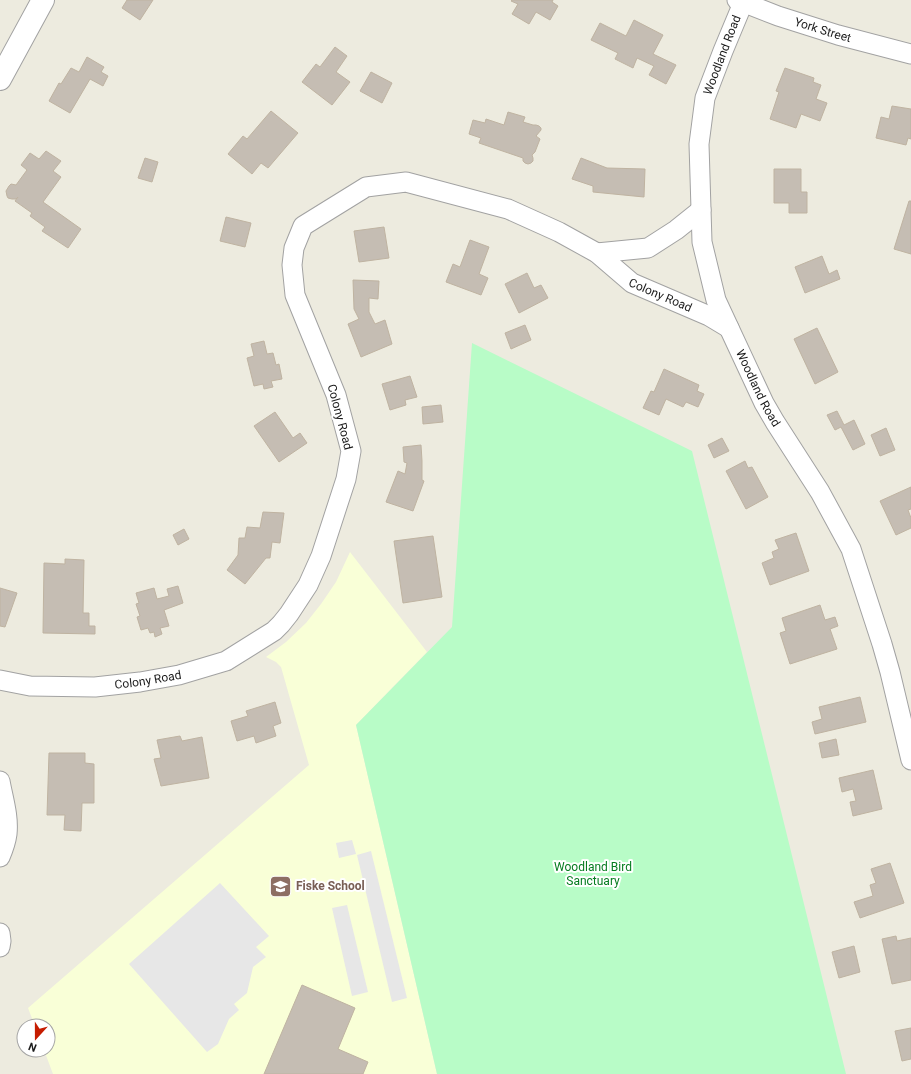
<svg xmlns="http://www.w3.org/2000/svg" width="911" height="1074" viewBox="0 0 911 1074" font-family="Roboto,sans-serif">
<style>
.education{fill:#f9ffd7}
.park{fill:#b8fcc7}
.parking{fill:#e7e7e7}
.building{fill:#c5bdb3;stroke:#bfb3a1}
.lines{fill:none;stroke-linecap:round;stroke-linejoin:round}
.minor-casing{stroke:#a2a2a2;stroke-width:21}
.tertiary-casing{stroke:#a2a2a2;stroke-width:24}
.minor{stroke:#fff;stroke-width:19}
.tertiary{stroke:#fff;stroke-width:22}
.labels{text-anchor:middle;stroke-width:4;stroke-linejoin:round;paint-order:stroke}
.street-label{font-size:12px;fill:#1b1b1b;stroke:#fff}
.park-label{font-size:12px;fill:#067c20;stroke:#fff}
.education-label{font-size:12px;font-weight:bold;fill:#785e54;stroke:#fff;text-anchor:start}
</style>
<rect width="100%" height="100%" fill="#edebdf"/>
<polygon class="education" points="350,552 427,652 356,725 437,1074 53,1074 44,1050 48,1050 48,1026 35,1026 28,1008 309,765 281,667 276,662 266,657 286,642 306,623 321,604 336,582"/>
<polygon class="park" points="472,343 692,451 846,1074 437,1074 356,725 452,627"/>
<g class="parking">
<polygon points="352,840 356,854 339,858 336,843"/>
<polygon points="371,851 407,998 392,1002 357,855"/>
<polygon points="220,883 269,936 256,947 266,957 253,967 247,993 234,1004 239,1010 229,1019 218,1044 207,1052 129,964"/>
<polygon points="347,905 368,992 352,996 332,908"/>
</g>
<g class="building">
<polygon points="127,0 153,0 140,20 122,8"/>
<polygon points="512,0 553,0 552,2 558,6 550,20 536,12 529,24 512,14 518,4 511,1"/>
<polygon points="634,20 663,35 653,54 676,65 666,84 649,75 654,66 637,58 633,68 615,59 618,53 591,40 600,23 626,36"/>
<polygon points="335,47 347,56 336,72 350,82 332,105 302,82 316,64 320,67"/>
<polygon points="87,57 104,67 101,72 108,76 103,86 90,79 70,113 49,101 59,83 61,84 71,68 79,72"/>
<polygon points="785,68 814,78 813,82 821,85 816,99 827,103 820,121 801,114 796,128 770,119 779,92 776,91"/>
<polygon points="371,72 392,83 382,103 360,91"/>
<polygon points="892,106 911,109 911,139 908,138 906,145 876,138 881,117 889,119"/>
<polygon points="271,111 298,133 268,168 261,163 252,174 228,154 243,136 247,139"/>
<polygon points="508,112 525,117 523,122 533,125 536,125 539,126 541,128 541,130 536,136 540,139 535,152 532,155 533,158 533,161 531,163 528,164 525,163 523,161 523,158 479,143 481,138 469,134 473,120 485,123 486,119 504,125"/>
<polygon points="46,151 61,161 53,171 61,177 43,202 81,229 68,248 42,231 45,227 30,216 32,213 15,201 18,197 16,199 12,199 8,198 7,196 6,191 9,186 11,184 16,185 27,170 21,165 30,153 39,159"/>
<polygon points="145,158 158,162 152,182 138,178"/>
<polygon points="581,158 607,168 645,169 644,197 593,192 593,186 572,179"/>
<polygon points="774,169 801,169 801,192 807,192 807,213 789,213 789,203 774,203"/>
<polygon points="909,201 911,201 911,254 894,249"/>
<polygon points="226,217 251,223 245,247 220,241"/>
<polygon points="384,227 389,258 359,262 354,231"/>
<polygon points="470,240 489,247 479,274 488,278 481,295 446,282 453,264 460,267"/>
<polygon points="822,256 829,274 837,270 840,279 805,293 795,267"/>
<polygon points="527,273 534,288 541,285 548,298 519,313 505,284"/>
<polygon points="353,280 379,281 378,299 369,298 369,312 375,324 385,320 392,344 361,357 348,324 359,319 354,309"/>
<polygon points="525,325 531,340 511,349 505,333"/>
<polygon points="817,328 838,372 815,384 794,339"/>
<polygon points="264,341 267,354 273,353 276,365 279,364 282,379 271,381 273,387 264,389 263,384 254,386 247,358 254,356 251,344"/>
<polygon points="664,369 699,385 697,391 704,394 698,407 686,402 683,407 666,399 659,415 643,408 651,391 654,392"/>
<polygon points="410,376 417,397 405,400 406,405 390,410 382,384"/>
<polygon points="441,405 443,422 423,424 422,407"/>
<polygon points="837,411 844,425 854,420 865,444 853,450 841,427 835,430 827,415"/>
<polygon points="275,412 293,438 300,433 307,443 279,462 254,426"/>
<polygon points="886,428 895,450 880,456 871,435"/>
<polygon points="722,438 729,451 714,458 708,445"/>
<polygon points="421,445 422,461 422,480 424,481 413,511 386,502 398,471 405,474 407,463 404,462 403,447"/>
<polygon points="745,461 748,468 752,467 768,497 746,509 726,471"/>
<polygon points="911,487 911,509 908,510 911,518 911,528 896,535 880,501"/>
<polygon points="263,512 284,513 280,543 272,542 270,558 266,558 245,584 227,570 238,555 239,538 245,538 247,527 260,528"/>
<polygon points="184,529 189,539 178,545 173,535"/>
<polygon points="796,533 809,571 770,585 762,563 774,558 772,552 779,549 775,540"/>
<polygon points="433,536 442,597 403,603 394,541"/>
<polygon points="65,559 84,560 83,613 89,613 89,626 95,626 95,634 43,633 44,563 65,564"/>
<polygon points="178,586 183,603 164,610 169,626 160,628 162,634 155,637 154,632 150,633 148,628 141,630 137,617 140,616 136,604 139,603 136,593 154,588 157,599 169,596 167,589"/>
<polygon points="0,588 17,593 5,627 0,626"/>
<polygon points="820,605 825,620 835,617 838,626 830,629 837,649 790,664 780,633 786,631 782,618"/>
<polygon points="860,697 866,722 815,734 812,722 822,719 819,707"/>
<polygon points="275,702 281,723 273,726 276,736 256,743 254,736 237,741 231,721 248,716 246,711"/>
<polygon points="180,736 182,741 202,737 209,778 161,786 154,759 161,758 157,740"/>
<polygon points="836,739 839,755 822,758 819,743"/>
<polygon points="49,753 85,753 85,763 94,764 94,803 82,803 81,831 64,830 65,815 47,815"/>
<polygon points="873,770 882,809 853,816 850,802 856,801 853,789 842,792 839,778"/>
<polygon points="890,863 904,903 860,918 854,902 873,896 870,885 876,883 871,869"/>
<polygon points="896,936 897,941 911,938 911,980 892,984 882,939"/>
<polygon points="854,946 860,972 839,978 832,952"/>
<polygon points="302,985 355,1008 338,1049 368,1062 363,1074 264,1074"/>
<polygon points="911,1028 911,1059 902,1061 895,1031"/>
</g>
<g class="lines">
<defs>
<g id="minor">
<path id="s1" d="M 737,0 L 778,16 L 838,35 L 911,54"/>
<path id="s2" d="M 743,3 L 723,51 L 705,98 L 699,144 L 702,242 L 716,300 L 764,403 L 775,422 L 820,492 L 851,549 L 882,644 L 890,672 L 911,760"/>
<polyline points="597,253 648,248 676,230 701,210"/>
<path id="s3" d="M 0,680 L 30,686 L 95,687 L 140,682 L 179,675 L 226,661 L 274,631 L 281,624 L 289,614 L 308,585 L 321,556 L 346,479 L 351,451 L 336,395 L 295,295 L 292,265 L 294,248 L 303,226 L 366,187 L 406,182 L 508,209 L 559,232 L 597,253 L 632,283 L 709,316 L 729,328"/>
<path d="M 0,781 C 3,798 9,816 7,834 C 6,842 3,850 0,857"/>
<polyline points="0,933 1,941 0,947"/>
</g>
<polyline id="tertiary" points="0,79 43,0"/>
</defs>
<use href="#minor" class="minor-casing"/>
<use href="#tertiary" class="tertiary-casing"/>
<use href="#minor" class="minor"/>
<use href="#tertiary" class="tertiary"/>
</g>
<defs>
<symbol id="school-square" viewBox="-11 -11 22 22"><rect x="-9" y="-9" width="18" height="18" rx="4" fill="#8d6e63" stroke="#fff"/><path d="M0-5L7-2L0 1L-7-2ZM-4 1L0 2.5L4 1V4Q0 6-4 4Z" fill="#fff"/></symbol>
</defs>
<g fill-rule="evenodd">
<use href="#school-square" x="268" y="874" width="25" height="25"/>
</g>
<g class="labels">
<g class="street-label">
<text dy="4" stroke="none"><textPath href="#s1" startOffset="91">York Street</textPath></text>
<text transform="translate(722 55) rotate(-69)" y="4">Woodland Road</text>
<text dy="4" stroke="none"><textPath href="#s3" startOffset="1118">Colony Road</textPath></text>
<text dy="4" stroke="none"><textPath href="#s2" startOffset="404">Woodland Road</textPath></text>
<text transform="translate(340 417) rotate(75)" y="4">Colony Road</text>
<text dy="4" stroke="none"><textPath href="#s3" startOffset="149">Colony Road</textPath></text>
</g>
<g class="park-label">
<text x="593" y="871">Woodland Bird<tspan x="593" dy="14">Sanctuary</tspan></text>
</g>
<g class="education-label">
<text x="296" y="890">Fiske School</text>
</g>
</g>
<g transform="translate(36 1038) rotate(201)"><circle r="19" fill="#ffffff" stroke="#a4a4a4"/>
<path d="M0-3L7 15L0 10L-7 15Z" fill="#c61c00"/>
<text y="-6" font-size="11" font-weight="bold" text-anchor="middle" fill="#1b1b1b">N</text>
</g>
</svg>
